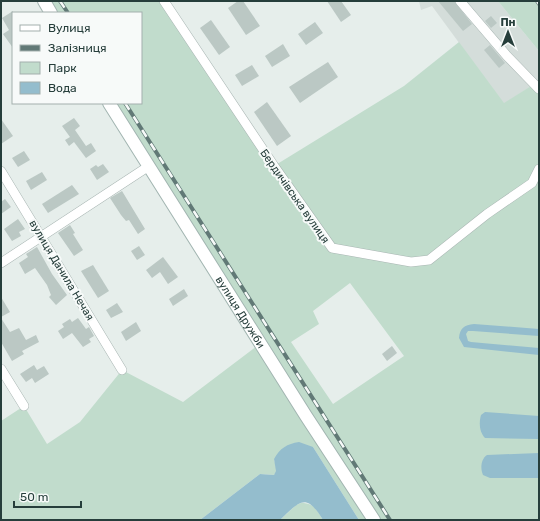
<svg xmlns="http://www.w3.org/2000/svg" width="540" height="521" viewBox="0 0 540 521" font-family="Rubik,sans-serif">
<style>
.built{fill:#d4ddda}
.green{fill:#c1dccc;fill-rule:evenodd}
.water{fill:#94bdcd}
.building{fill:#bbc8c4}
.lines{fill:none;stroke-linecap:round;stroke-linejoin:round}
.street-casing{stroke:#a9b6b3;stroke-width:10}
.secondary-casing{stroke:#a2b5b1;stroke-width:14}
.street{stroke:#fff;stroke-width:9}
.secondary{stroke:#fff;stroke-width:12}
.rail-casing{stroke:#617976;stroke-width:4}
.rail{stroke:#f7faf9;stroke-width:2.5;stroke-dasharray:8;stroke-linecap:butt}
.labels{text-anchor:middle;stroke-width:4;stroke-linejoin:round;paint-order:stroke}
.street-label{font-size:11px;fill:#263e3b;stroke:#f7faf9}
</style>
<rect width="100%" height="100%" fill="#e6eeeb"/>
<polygon class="built" points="419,1 498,1 539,51 539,81 504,104 432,6 421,10"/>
<g class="green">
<path d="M 44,1 L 164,1 L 274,166 L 404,86 L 459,42 L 504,103 L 539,81 L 539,520 L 359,520 L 313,447 L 274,459 L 277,471 L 274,475 L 260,474 L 200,520 L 1,520 L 1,421 L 24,406 L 47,444 L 80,422 L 122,370 L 183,402 L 261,343 L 109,103 L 141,103 L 141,13 L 51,13 ZM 350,283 L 404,356 L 333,404 L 291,342 L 319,324 L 313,311 Z"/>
<polygon points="498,1 539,1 539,51"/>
<path d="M 301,503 C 314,503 317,510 323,520 L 280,520 L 296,505 Z"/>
</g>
<g class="water">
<path d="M 474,324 L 539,329 L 539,336 L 473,331 L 468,331 L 466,334 L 468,341 L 471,342 L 539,348 L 539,355 L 464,347 L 459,338 C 460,328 464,325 474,324 Z"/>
<path d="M 485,412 L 539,416 L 539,439 L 485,438 C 479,432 479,422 481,415 Z"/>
<path d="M 299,442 L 313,447 L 359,520 L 323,520 C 306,492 300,501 280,520 L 200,520 L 260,474 L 274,475 L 276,471 L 274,459 C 280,448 287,444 299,442 Z"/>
<path d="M 539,453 L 539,478 L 490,478 L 483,475 C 480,468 481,459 487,455 Z"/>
</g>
<g class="building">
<polygon points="238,1 243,1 260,26 246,35 228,8"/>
<polygon points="327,1 341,1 351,15 341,22"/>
<polygon points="438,1 454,1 472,24 463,31"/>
<polygon points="13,11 13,48 3,34 9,30 2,18"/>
<polygon points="491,16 497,23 491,28 485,21"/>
<polygon points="211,20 230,47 219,55 200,28"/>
<polygon points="315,22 323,33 306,45 298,34"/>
<polygon points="283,44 290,56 272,67 265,56"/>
<polygon points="490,45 505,63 499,68 484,50"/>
<polygon points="328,62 338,77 300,103 289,87"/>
<polygon points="252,65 259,76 242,86 235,75"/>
<polygon points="267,102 291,136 277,146 254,112"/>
<polygon points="74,118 80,126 75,130 86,146 91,143 96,151 86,158 74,142 69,146 65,140 70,137 62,126"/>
<polygon points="1,119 13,136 1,144"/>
<polygon points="24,151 30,160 18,167 12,158"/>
<polygon points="103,164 109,172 97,180 90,169 96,165 98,167"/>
<polygon points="42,172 47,180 31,190 26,181"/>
<polygon points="72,185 79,194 48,213 42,204"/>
<polygon points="122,191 145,229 138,234 129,220 126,221 121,215 110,198"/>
<polygon points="5,199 11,207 1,214 1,202"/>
<polygon points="18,219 25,229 19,232 21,236 12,241 4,229"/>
<polygon points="70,225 75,233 73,234 83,250 74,256 58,233"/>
<polygon points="139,246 145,255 137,260 131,251"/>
<polygon points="37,247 52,274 67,295 56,305 49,297 51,295 47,285 35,268 25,274 19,263 28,257 26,254"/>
<polygon points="163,257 178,277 168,284 160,272 152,278 146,270"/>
<polygon points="93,265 109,291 98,298 81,271"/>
<polygon points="184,289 188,296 173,306 169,299"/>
<polygon points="1,297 10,312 1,317"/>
<polygon points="117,303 123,312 111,318 106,310"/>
<polygon points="1,318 10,332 19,328 26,340 36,335 39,342 22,351 24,354 12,361 1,342"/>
<polygon points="78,318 86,329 89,327 94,336 89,339 91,342 83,347 72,333 63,339 58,331 64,327 62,324 70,319 72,322"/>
<polygon points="136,322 141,331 126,341 121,332"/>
<polygon points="392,346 397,353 387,361 382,354"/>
<polygon points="34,365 37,370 44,366 49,374 35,383 32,378 26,382 20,374"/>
</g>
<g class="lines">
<defs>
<g id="street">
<polyline points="164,1 274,166 332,248 411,262 429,260 487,214 532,183 539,169"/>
<polyline points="460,1 507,56 539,89"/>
<polyline points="1,171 122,370"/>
<polyline points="1,263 149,166"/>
<polyline points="1,369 24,406"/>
</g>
<g id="secondary">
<polyline points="44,1 51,13"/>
<path id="s1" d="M 109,103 L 306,416 L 374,520"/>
</g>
</defs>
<use href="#street" class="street-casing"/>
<use href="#secondary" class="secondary-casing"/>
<use href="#street" class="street"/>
<use href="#secondary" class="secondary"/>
<defs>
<g id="rail">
<polyline points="60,1 68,13"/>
<polyline points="537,1 539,4"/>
<polyline points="125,103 390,520"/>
</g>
</defs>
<use href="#rail" class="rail-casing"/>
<use href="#rail" class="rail"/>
</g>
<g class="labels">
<g class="street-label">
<text transform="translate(295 196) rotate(55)" y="4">Бердичівська вулиця</text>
<text transform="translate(62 270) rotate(59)" y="4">вулиця Данила Нечая</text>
<text dy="4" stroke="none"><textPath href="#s1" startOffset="247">вулиця Дружби</textPath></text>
</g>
</g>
<rect width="540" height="521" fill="none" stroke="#263e3b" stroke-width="4"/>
<rect x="12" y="12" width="130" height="92" fill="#f7faf9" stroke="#a3afad"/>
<rect x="20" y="25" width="20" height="6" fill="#ffffff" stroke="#a3afad"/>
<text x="48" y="32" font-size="12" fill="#263e3b">Вулиця</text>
<rect x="20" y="45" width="20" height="6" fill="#617976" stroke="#a3afad"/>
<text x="48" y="52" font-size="12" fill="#263e3b">Залізниця</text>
<rect x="20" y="62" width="20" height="12" fill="#c1dccc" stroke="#a3afad"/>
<text x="48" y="72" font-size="12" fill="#263e3b">Парк</text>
<rect x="20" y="82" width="20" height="12" fill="#94bdcd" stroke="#a3afad"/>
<text x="48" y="92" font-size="12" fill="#263e3b">Вода</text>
<g transform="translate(508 32)" stroke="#f7faf9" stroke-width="3" paint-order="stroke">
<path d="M0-3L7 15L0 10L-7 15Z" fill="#263e3b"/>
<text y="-6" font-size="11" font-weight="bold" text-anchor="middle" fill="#263e3b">Пн</text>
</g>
<path d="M14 501v6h67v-6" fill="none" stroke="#263e3b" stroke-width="2"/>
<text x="20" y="501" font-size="12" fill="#263e3b" stroke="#f7faf9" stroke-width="3" paint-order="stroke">50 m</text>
</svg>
